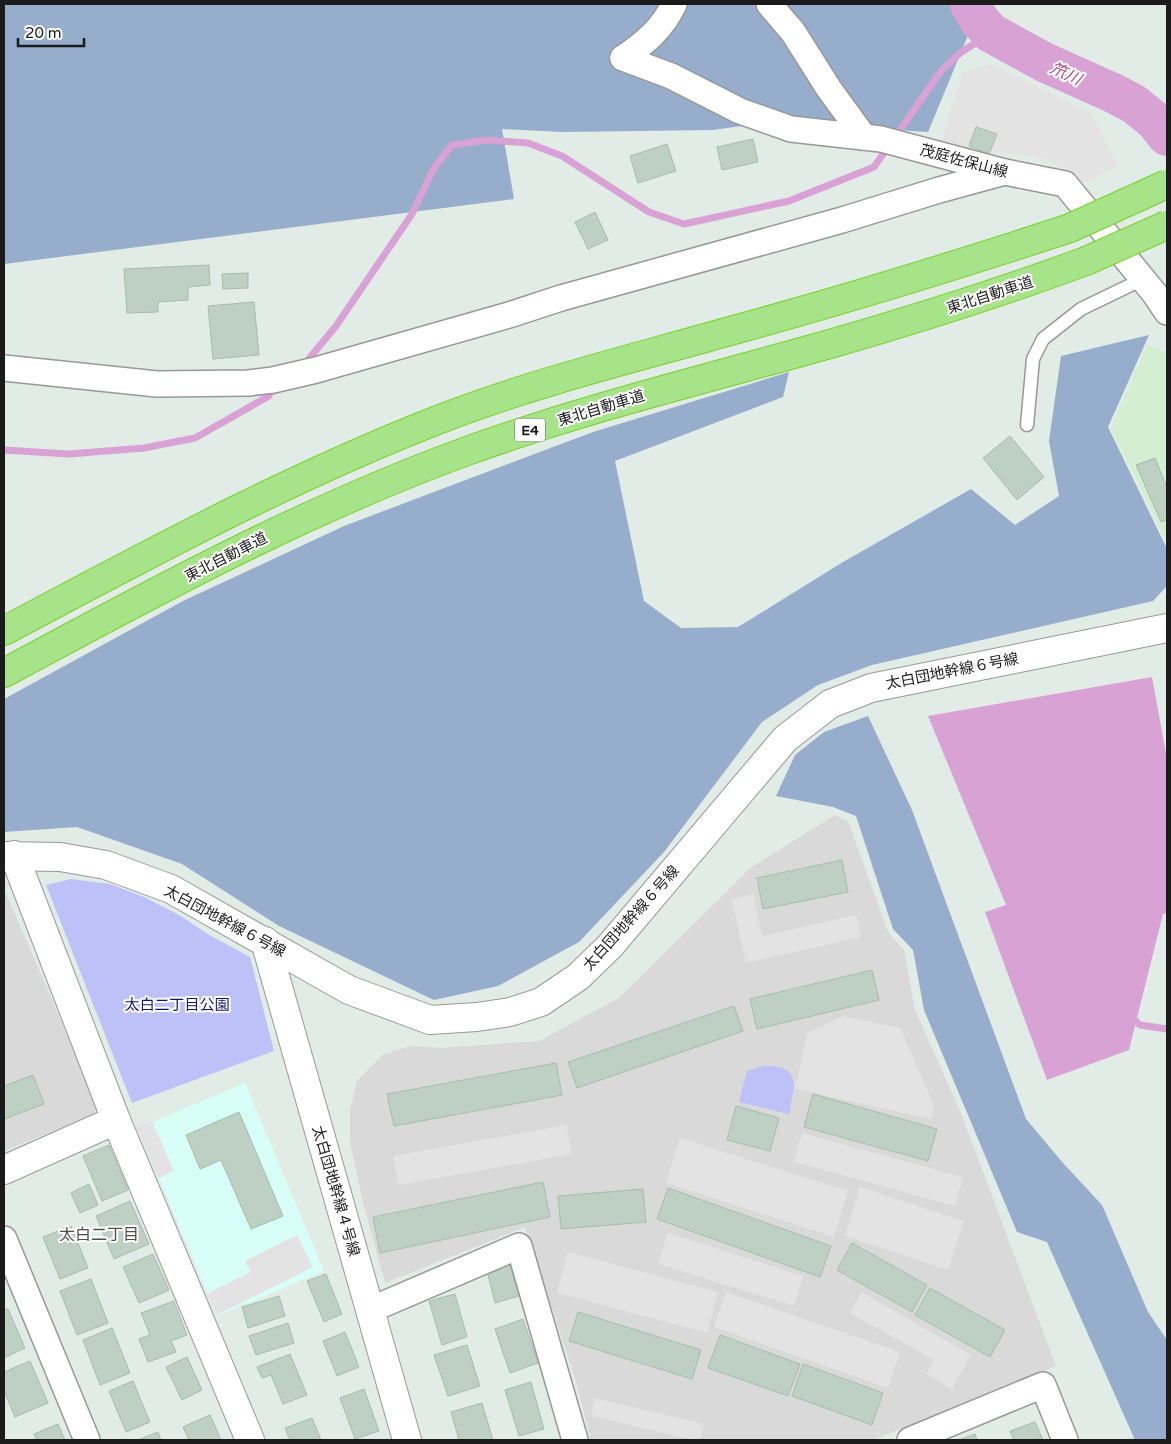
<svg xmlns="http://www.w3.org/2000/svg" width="1171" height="1444" viewBox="0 0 1171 1444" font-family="'Varela Round','Noto Sans JP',sans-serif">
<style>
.residential{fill:#d8d9d8}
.commercial{fill:#d3eed0}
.education{fill:#d8fef8}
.forest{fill:#96adcb}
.park{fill:#bdc1f7}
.parking{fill:#e3e3e3}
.water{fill:#d9a2d5}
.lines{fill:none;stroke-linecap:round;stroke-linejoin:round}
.stream{stroke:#d9a2d5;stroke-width:7}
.river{stroke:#d9a2d5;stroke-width:40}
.building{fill:#becfc3;stroke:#a4bdab}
.service-casing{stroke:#989898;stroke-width:15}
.minor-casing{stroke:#989898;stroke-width:28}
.tertiary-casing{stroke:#989898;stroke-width:30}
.motorway-casing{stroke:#7ad028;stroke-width:30}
.service{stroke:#fff;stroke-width:12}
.minor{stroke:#fff;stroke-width:25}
.tertiary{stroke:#fff;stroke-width:28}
.motorway{stroke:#a7e389;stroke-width:28}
.motorway-bridge-casing{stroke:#7ad028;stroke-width:30;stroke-linecap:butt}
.motorway-bridge{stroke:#a7e389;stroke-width:28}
.labels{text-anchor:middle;stroke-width:4;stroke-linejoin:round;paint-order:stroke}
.shield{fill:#fff;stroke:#5f5f5f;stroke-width:1}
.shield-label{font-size:14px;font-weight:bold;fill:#1b1b1b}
.street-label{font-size:15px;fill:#1b1b1b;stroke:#fff}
.park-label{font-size:15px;fill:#0e1474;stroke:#fff}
.water-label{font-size:16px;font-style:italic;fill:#a74b86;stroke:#fff}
.neighbourhood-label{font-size:16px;fill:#4e4e4e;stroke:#fff}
</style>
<rect width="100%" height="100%" fill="#e1ece7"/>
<g class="residential">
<polygon points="835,815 848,821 888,932 904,950 915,1010 960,1111 1056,1366 873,1440 591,1440 575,1378 525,1227 385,1283 363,1202 350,1142 350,1110 357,1081 382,1055 411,1046 440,1048 539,1041 619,998 750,868"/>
<polygon points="4,889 98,1106 94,1114 4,1151"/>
</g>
<polygon class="commercial" points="1147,345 1167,352 1167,542 1111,428"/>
<polygon class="education" points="245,1083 324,1271 217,1316 138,1128"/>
<g class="forest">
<polygon points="4,4 981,4 928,132 770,122 713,130 562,132 502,129 514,199 4,264"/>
<polygon points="1149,335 1108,427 1167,549 1167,586 1153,601 872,665 818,685 762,722 664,852 579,942 498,986 434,1000 279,926 182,864 77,827 4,832 4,699 183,601 344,526 593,432 789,372 783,397 615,461 644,601 681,628 738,627 843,562 971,489 1015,525 1059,496 1049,441 1061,356"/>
<polygon points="868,716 912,810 1026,1119 1063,1163 1102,1205 1148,1312 1167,1340 1167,1440 1135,1440 1047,1242 1017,1232 924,1010 913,950 893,929 856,816 833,807 776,796 795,755 824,732"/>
</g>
<g class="park">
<polygon points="71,879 110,884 144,897 179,915 211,936 250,957 274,1051 132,1103 46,885"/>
<path d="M 764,1066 C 803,1065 794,1086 789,1114 L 739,1102 L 747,1071 Z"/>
</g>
<g class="parking">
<polygon points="992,64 1092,114 1119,166 1081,184 1052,162 1032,156 940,146 963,72"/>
<polygon points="753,894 762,936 856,915 861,937 746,963 732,899"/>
<polygon points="843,1016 900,1028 934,1105 931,1119 795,1089 807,1033"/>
<polygon points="152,1121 174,1171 159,1178 136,1127"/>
<polygon points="566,1125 572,1154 399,1185 393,1156"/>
<polygon points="802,1133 963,1177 955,1206 794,1162"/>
<polygon points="680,1138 848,1191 834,1237 666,1183"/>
<polygon points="860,1187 964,1221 948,1270 845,1236"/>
<polygon points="668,1233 803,1276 794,1306 658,1264"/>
<polygon points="297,1235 313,1267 217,1315 206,1294 250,1272 245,1261"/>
<polygon points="568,1252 718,1292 707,1333 557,1293"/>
<polygon points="726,1292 900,1352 888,1388 714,1327"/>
<polygon points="861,1292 971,1355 952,1389 926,1374 934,1360 850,1313"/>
<polygon points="595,1398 704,1424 700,1440 694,1440 591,1416"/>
</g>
<polygon class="water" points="1152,677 1167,759 1167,913 1163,914 1129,1050 1047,1080 985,912 1006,905 928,716"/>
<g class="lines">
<g class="stream">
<polyline points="892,137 901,129 941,71 960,53 991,33"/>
<polyline points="303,366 336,326 412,214 434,168 452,145 487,140 528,143 562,156 649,212 684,224 789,201 874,167 888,147"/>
<polyline points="4,450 69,454 144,448 195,438 269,396 269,393 277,390"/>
<polyline points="1130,1016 1140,1025 1167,1029"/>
</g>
<polyline class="river" points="970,4 980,21 991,33 1044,62 1113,93 1134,104 1155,121 1167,136"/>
</g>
<g class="building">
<polygon points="976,127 997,134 989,154 969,146"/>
<polygon points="753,139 758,162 722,170 717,147"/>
<polygon points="667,144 676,171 638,183 630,156"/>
<polygon points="595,212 608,240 588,249 575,222"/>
<polygon points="209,265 210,285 188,287 188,300 158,302 158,312 127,313 124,269"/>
<polygon points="248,273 248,288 223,289 222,274"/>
<polygon points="254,302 259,355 213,359 208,306"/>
<polygon points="1010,436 1044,477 1017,500 983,458"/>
<polygon points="1155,458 1167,488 1167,520 1161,522 1136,465"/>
<polygon points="842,860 848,892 763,909 757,878"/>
<polygon points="872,970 879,1000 757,1029 750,999"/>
<polygon points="734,1006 743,1031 577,1088 568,1062"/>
<polygon points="556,1063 562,1095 394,1126 387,1094"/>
<polygon points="33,1075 44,1104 4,1119 4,1086"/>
<polygon points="813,1094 937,1129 928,1161 804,1127"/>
<polygon points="736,1106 779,1118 770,1151 727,1140"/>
<polygon points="239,1112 283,1216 251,1229 221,1160 200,1169 186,1135"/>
<polygon points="109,1145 128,1190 102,1201 83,1156"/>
<polygon points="543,1182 550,1217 380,1253 373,1217"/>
<polygon points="89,1184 98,1205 80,1213 71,1193"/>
<polygon points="668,1188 831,1246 820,1277 657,1219"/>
<polygon points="643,1189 646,1222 561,1229 558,1196"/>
<polygon points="130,1201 149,1244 114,1259 96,1216"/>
<polygon points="71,1226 88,1268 60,1279 43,1237"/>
<polygon points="852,1243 927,1285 912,1312 837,1270"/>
<polygon points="153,1254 169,1290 139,1303 123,1267"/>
<polygon points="510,1265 519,1296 495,1303 487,1271"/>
<polygon points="326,1274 342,1314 324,1322 307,1281"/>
<polygon points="91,1279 108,1323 77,1335 60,1291"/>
<polygon points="930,1288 1005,1330 990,1357 915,1315"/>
<polygon points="455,1294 467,1337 442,1345 429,1301"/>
<polygon points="279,1296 285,1316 248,1328 242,1307"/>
<polygon points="174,1301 187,1335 171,1341 176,1352 148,1362 139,1339 150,1335 141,1313"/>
<polygon points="8,1309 25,1348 4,1358 4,1310"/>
<polygon points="578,1312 701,1350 692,1379 569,1341"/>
<polygon points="523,1319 538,1363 510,1373 495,1329"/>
<polygon points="288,1323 294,1343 256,1355 249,1336"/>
<polygon points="112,1328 130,1373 100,1385 83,1340"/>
<polygon points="345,1332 359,1367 337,1376 323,1341"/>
<polygon points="720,1335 800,1364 788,1396 708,1368"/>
<polygon points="467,1345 480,1386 448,1396 434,1355"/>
<polygon points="290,1354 307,1395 283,1404 271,1375 262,1378 257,1367"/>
<polygon points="187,1357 202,1390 182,1400 166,1367"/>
<polygon points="30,1361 48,1403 15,1417 4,1391 4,1372"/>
<polygon points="803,1364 883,1393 872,1425 792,1396"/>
<polygon points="133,1381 150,1422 126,1432 109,1391"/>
<polygon points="531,1382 544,1429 519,1436 505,1390"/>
<polygon points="364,1389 379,1431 355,1439 340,1398"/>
<polygon points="482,1403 493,1440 459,1440 451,1412"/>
<polygon points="210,1415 221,1440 189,1440 183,1427"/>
<polygon points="312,1418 321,1440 290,1440 285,1428"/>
<polygon points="1035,1422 1043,1440 1014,1440 1010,1431"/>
<polygon points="58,1424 65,1440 37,1440 34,1434"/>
<polygon points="158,1432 161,1440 138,1440"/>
<polygon points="975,1434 977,1440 959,1440"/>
</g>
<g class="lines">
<defs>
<polyline id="service" points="1027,425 1033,359 1043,339 1081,309 1143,279"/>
<g id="minor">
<polyline points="769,4 793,32 829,89 864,137"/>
<polyline points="623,58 671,76 740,111 791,129 881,139 1005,172 1065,184 1155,294 1167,312"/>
<path d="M 623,58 C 645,43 663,28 674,4"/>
<polyline points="4,368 157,384 248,383 273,380 316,370 509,315 561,298 842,220 939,190 1005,172"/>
<polyline points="4,1239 87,1440"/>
<polyline points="370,1310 519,1246 575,1440"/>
<polyline points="910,1440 1043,1385 1065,1440"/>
</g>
<g id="tertiary">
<polyline points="14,855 116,1120 250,1440"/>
<polyline points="4,856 60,857 106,865 171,889 349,990 430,1020 477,1017 510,1012 541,1002 578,977 610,946 785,739 830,704 871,688 1167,628"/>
<polyline points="265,941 407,1440"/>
<polyline points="4,1170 116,1120"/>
</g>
<g id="motorway">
<path d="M 4,631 C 149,554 294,475 448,416 C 537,382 631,359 723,333 C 840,301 955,266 1070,228"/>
<path d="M 4,673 C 154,592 305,510 467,451 C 586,408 709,378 830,344 C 917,319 1002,292 1086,261"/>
</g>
</defs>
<use href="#service" class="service-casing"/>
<use href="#minor" class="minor-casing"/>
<use href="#tertiary" class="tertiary-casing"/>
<use href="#motorway" class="motorway-casing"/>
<use href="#service" class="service"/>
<use href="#minor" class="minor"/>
<use href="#tertiary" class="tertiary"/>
<use href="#motorway" class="motorway"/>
<defs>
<g id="motorway-bridge">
<polyline points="1070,228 1167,184"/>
<polyline points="1086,261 1167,225"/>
</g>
</defs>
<use href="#motorway-bridge" class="motorway-bridge-casing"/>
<use href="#motorway-bridge" class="motorway-bridge"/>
</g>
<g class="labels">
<rect class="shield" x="515" y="418.5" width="30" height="23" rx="4"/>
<g class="shield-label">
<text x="530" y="435">E4</text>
</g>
<g class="street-label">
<text transform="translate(964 161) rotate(15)" y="5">茂庭佐保山線</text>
<text transform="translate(990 295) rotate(-18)" y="5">東北自動車道</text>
<text transform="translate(601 408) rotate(-17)" y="5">東北自動車道</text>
<text transform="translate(226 557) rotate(-27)" y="5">東北自動車道</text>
<text transform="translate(952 671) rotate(-11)" y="5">太白団地幹線６号線</text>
<text transform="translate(631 918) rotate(-48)" y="5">太白団地幹線６号線</text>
<text transform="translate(225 921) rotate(28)" y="5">太白団地幹線６号線</text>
<text transform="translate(336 1191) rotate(74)" y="5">太白団地幹線４号線</text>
</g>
<g class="park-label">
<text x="177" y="1010">太白二丁目公園</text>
</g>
<g class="water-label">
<text transform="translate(1066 73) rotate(25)" y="6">笊川</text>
</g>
<g class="neighbourhood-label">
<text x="99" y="1240">太白二丁目</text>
</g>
</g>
<rect width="1171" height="1444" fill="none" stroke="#1b1b1b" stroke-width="10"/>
<path d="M18 38v8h66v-8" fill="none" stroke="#1b1b1b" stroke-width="2.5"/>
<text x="25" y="38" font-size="15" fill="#1b1b1b" stroke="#ffffff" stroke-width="4" paint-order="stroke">20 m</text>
</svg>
